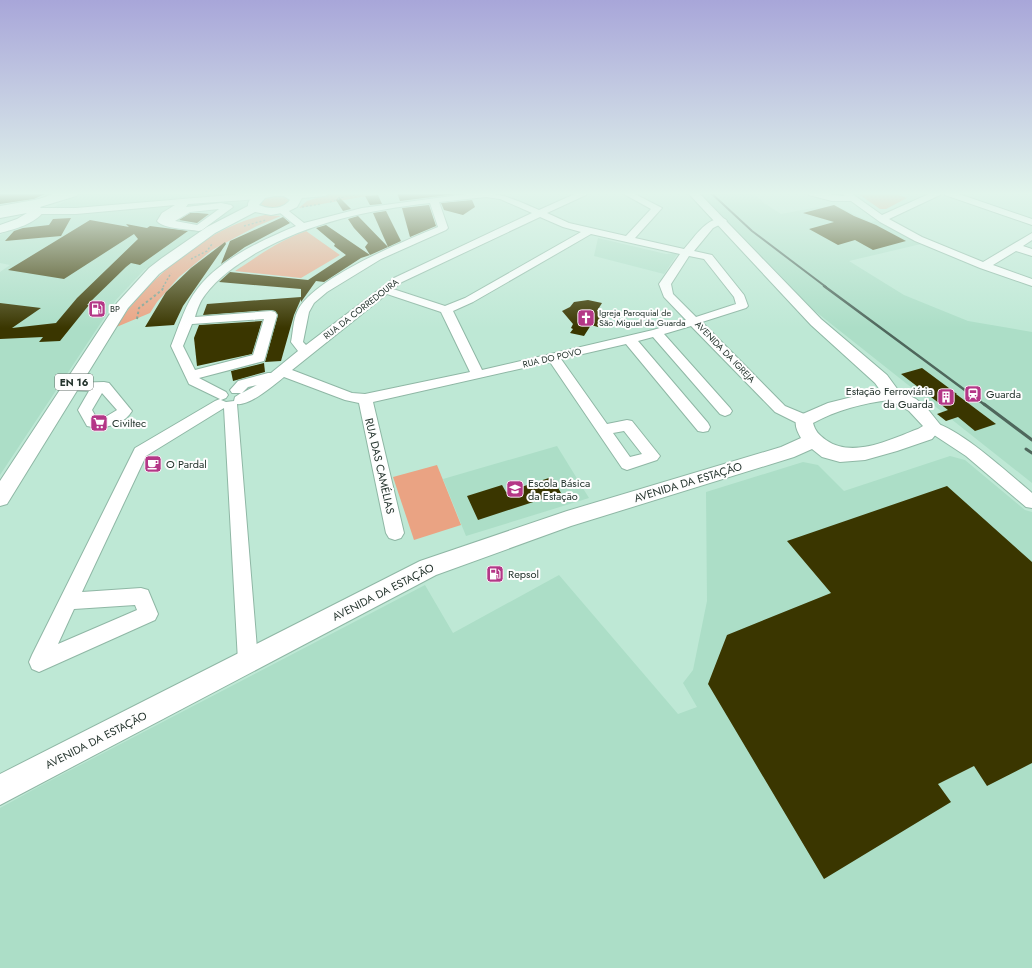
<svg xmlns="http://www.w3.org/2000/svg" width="1032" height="968" viewBox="0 0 1032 968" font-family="Jost,sans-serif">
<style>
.built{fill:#acdec7}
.green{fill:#eaa383}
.building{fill:#3a3600}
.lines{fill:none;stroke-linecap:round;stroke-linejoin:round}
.minor-casing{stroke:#8fb7a5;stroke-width:2}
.major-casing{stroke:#8fb7a5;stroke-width:2}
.highway-casing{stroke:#8fb7a5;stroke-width:2}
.path-far1{stroke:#7f9f91;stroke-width:1.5;stroke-dasharray:2 2;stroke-linecap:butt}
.path{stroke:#7f9f91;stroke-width:2;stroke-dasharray:2.5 2.5;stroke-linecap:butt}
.minor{fill:#fff;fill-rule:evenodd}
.major{fill:#fff;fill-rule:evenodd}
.highway{fill:#fff;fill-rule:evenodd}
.rail-far2{stroke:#4f675c;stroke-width:2}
.rail-far1{stroke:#4f675c;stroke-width:2.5}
.rail{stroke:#4f675c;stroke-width:3}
.labels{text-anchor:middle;stroke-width:4;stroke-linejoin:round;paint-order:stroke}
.far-poi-label{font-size:9px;fill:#23332c;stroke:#fefefe;text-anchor:start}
.far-street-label{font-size:9px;fill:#23332c;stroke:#fefefe}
.shield{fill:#fefefe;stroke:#65706b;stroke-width:1}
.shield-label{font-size:10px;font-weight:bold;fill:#23332c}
.poi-label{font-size:11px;fill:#23332c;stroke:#fefefe;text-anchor:start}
.street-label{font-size:11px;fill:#23332c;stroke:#fefefe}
</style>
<rect width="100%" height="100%" fill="#bee8d5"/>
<g class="built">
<polygon points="81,193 302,193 234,217 180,247 144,270 116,300 0,475 0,272 10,265 0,263 0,235"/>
<polygon points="697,193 753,193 764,203 781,214 818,207 821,208 834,205 871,222 876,221 921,244 849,261 904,295 968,321 1032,332 1032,483 806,304"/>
<polygon points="598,238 666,254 678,253 664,274 594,256"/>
<polygon points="557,446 589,498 466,536 443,479"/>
<polygon points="950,456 965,460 1025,510 1032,512 1032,968 0,968 0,808 40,786 425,585 453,633 559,575 678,714 697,707 683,683 693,670 707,601 706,492 803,462 818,465 844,491"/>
</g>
<g class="green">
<polygon points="333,193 384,193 299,208 307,201"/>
<polygon points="857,193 892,193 907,198 886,209 880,209"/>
<path d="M 272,196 L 282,196 L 290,200 L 290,202 C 282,208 271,211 262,205 L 261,204 L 264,200 Z"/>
<path d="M 265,215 L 281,216 L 257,226 L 212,250 L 179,277 L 157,302 L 150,313 L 114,328 C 150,278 203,229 265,215 Z"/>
<path d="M 306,231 L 340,255 L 301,278 L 235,271 C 258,256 280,240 306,231 Z"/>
<polygon points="437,465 461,525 414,540 393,477"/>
</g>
<g class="building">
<polygon points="0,193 47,193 34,199 0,204"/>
<polygon points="397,193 465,193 400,201"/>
<polygon points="378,195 382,204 370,205 365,196"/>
<polygon points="339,197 351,209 343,211 336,200"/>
<polygon points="472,200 475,207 463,215 444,210 441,203"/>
<polygon points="429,205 436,226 410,237 402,208"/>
<polygon points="834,205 854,216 876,225 906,241 873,250 855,240 838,245 809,229 834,222 803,213"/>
<polygon points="386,211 401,241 388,247 373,213"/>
<polygon points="190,213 198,213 209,214 197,223 179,220"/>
<polygon points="358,216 388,247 370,255 365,247 368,243 354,228 348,219"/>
<polygon points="283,217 290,223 245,247 221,264 230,241"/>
<polygon points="71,218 61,236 5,241 14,231 23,228 49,225 53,219"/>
<polygon points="90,220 129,227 126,224 147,228 150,226 188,231 140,265 131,263 126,267 87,305 89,305 60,341 39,342 43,337 0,339 0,303 41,308 12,328 56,323 77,298 138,239 134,234 64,279 8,270"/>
<polygon points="326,225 370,255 361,258 324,282 316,281 301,302 301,299 294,315 281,361 265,362 278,315 275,311 271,310 203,315 207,304 301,297 301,289 219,282 230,272 308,280 346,255 334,246 335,244 316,228"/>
<polygon points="225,242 226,244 183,306 174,325 145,327 166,292 191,268"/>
<polygon points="588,300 602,303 597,311 606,314 598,327 591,325 584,336 570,333 573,329 571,328 573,324 562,311 570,307 574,302"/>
<polygon points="262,321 252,354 197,366 194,338 199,325"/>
<polygon points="264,363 265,372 233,381 231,371"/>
<polygon points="922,368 957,394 956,394 996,424 975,431 958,417 946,421 937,414 948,410 901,374"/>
<polygon points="552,477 561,493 478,520 467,496 502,485 506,492"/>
<polygon points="947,486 1032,562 1032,763 987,786 974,766 938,784 951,802 824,879 708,684 727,635 831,593 787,541"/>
</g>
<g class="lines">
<defs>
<g id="minor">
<polygon points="55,193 67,193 45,203 0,212 0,206 40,199"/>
<path d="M 254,193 L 261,193 L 266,196 L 261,199 L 188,204 L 186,207 L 221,203 L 231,205 L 233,207 L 202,230 L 199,231 C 188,229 164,229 157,221 L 162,213 L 175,205 L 76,214 L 38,214 L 33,211 L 38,208 L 76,208 ZM 219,209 L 197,225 L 175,221 L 190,212 Z"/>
<path d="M 474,193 C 503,193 514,199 539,210 L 577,193 L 587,193 L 586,195 L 547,213 L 569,223 L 626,236 L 651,209 L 622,193 L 633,193 L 662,208 L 635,238 L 684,249 C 694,238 708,215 725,219 L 727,221 L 713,228 L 694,251 L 712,255 L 744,295 L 748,306 L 746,308 L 702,322 L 785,406 L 809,416 L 811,420 L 809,424 L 804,425 L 799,424 L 775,412 L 691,326 L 664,334 L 730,408 L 732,411 L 730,414 L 725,416 L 720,414 L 653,337 L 638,341 L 708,423 L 710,427 L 708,431 L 703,432 L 698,431 L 626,344 L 561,359 L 607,424 L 627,420 L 632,421 L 660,456 L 657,460 L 627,470 L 622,468 L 550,362 L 373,402 L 404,533 L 401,538 L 395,540 L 389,538 L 386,533 L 359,403 L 345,400 L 284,377 C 274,385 250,406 237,404 L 258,661 L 255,668 L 248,671 L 241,668 L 238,661 L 224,408 L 146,456 L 82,592 L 141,588 L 148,590 L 158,614 L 155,620 L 39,672 L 32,669 L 29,662 L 32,655 L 135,448 L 215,401 L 220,399 L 189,384 L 171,346 C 178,329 183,311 193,295 C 215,261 260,241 296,226 L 279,212 L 277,210 L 279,208 L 285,208 L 304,223 L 362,208 ZM 486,197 L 500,199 L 532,213 L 394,278 L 306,345 L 303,342 L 309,312 L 314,303 L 327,292 L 381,259 L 446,230 L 448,228 L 439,202 ZM 430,203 L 438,227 C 404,241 311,279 297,312 C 293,321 293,333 291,342 L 298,351 L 271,373 L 268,373 L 238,381 L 230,390 L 232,393 L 241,393 L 235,397 L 234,401 L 226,402 L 221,400 L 226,398 L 228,395 L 226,392 L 199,378 L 264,361 L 265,358 L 277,315 L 275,312 L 271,311 L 195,317 C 197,310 200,301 205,295 C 218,277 238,264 256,253 C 311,222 368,210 430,203 ZM 540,217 L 563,227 L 581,232 L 465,298 L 445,306 L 393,289 L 402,282 ZM 591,234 L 680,254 L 659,284 L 664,297 L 686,320 L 653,330 L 482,370 L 453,311 L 473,302 ZM 689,256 L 704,259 L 734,297 L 736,304 L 696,317 L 673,294 L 671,284 ZM 387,294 L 441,312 L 470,372 L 365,394 L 352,393 L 292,370 ZM 264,319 L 253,355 L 195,370 L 183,346 L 192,324 ZM 257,385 L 242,393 L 248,387 ZM 624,431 L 642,454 L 630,457 L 613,433 ZM 135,605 L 137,610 L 58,644 L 74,609 Z"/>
<polygon points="807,193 821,193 843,196 845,196 842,193 851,193 882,215 931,193 941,193 940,195 889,219 922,237 983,262 1032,233 1032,240 1023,246 1032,249 1032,256 1016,251 993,265 1032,279 1032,286 980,268 915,241 880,222 851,201 832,201 809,195"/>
<polygon points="943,193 956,193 1032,219 1032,225 945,195"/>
<path d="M 104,382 L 109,383 L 132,411 C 124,425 102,430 87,426 L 78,410 L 89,391 L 65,390 L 63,387 L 65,384 L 70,383 ZM 102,393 L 117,410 L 107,416 L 96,417 L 92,410 Z"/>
<path d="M 933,422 C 963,431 1007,472 1032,493 L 1032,508 L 1026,507 L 966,456 L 928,431 L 926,427 L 928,423 Z"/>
</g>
<g id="major">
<path d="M 261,193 L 331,193 L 325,196 L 302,198 L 297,207 L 287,212 L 271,215 L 255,212 L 215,233 L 159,274 L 128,308 L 7,504 L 0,506 L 0,481 L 117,303 L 149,268 L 162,258 L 207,227 L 248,206 C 247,200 256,194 261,193 ZM 274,196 L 284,196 L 290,200 C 283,209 270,210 259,205 L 265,198 Z"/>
<path d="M 688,193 L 699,193 L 821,319 L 887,375 L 898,390 L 916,399 L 926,407 L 942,427 L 932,439 L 897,451 L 865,460 L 840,462 L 822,457 L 812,449 L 794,457 L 571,526 L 436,575 L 0,805 L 0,774 L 420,561 L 567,511 L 781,447 L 801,438 C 797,431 793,423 798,416 L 828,403 L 880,390 L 875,383 L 811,325 ZM 890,400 L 909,411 L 923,426 L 918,429 C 891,439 853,459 826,440 C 819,435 815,431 813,423 C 837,410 864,403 890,400 Z"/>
</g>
<path id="highway" d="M 60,193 L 78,193 L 76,196 L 40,207 L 44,211 C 35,224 15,229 0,233 L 0,225 L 17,219 L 27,213 L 0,218 L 0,210 Z"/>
</defs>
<use href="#minor" class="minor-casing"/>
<use href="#major" class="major-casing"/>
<use href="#highway" class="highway-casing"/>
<g class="path-far1">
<polyline points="330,202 346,196 372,193"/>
<polyline points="302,207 321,204"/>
<polyline points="244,226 266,220"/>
<polyline points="191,259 207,251 212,244"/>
<polyline points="163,287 171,273"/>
</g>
<polyline class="path" points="137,319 139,308 162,290 164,286"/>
<use href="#minor" class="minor"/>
<use href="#major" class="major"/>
<use href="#highway" class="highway"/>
<polyline class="rail-far2" points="711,193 752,231 826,287"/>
<polyline class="rail-far1" points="824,286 985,405"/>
<g class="rail">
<polyline points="984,404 1032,440"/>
<polyline points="1026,449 1032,453"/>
</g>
</g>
<linearGradient id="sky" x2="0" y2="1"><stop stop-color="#a8a6d9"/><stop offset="0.59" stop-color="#e2f5ec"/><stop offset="1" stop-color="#e2f5ec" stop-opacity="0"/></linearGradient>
<rect width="1032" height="328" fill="url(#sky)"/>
<defs>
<symbol id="fuel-square" viewBox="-11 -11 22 22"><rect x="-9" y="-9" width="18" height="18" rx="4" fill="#b43787" stroke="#fefefe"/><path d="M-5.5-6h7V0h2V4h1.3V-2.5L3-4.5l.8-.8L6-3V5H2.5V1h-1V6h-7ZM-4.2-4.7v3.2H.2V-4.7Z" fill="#fff"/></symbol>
<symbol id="church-square" viewBox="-11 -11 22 22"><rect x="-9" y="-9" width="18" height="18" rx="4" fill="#b43787" stroke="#fefefe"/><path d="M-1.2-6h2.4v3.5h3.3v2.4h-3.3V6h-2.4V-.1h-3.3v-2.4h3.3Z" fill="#fff"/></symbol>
<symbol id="station-square" viewBox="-11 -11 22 22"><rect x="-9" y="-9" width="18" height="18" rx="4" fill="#b43787" stroke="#fefefe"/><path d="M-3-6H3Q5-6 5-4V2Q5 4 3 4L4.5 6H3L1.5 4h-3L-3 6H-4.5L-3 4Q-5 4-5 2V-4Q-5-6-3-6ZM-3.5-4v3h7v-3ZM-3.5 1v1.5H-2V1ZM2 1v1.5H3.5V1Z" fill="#fff"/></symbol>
<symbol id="building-square" viewBox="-11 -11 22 22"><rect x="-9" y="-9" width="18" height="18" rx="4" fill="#b43787" stroke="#fefefe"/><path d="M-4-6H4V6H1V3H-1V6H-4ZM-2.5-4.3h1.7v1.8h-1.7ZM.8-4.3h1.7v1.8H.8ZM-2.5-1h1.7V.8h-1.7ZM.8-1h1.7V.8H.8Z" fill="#fff"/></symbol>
<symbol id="supermarket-square" viewBox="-11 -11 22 22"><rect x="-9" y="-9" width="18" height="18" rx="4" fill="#b43787" stroke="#fefefe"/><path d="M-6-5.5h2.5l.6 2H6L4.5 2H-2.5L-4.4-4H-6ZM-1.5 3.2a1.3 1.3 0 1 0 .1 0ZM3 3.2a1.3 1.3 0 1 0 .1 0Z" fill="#fff"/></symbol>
<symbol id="cafe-square" viewBox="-11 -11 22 22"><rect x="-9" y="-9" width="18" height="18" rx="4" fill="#b43787" stroke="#fefefe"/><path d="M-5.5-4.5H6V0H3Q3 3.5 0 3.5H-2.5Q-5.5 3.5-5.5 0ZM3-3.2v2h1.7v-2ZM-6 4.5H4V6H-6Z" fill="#fff"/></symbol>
<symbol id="school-square" viewBox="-11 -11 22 22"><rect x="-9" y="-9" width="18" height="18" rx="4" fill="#b43787" stroke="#fefefe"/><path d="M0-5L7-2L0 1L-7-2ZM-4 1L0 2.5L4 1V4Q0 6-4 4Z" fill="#fff"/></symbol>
</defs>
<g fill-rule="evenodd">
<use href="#fuel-square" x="87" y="299" width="20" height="20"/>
<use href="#church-square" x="576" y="308" width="20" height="20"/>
<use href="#station-square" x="963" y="384" width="20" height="20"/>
<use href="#building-square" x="936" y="387" width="20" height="20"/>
<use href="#supermarket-square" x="89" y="413" width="20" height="20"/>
<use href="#cafe-square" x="143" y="454" width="20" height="20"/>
<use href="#school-square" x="505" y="479" width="20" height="20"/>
<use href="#fuel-square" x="485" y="564" width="20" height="20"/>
</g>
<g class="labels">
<g class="far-poi-label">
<text x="110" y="312">BP</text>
<text x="599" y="316">Igreja Paroquial de<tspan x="599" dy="10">São Miguel da Guarda</tspan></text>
</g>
<g class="far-street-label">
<text transform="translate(361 309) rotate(-38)" y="3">RUA DA CORREDOURA</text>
<text transform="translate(725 352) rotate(46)" y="3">AVENIDA DA IGREJA</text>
<text transform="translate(552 358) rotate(-13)" y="3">RUA DO POVO</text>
</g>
<rect class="shield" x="55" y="374" width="38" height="16" rx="3"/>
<g class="shield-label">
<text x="74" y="386">EN 16</text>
</g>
<g class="poi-label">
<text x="933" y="395" text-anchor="end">Estação Ferroviária<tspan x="933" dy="13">da Guarda</tspan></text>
<text x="986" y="398">Guarda</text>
<text x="112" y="427">Civiltec</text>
<text x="166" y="468">O Pardal</text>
<text x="528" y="487">Escola Básica<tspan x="528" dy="13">da Estação</tspan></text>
<text x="508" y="578">Repsol</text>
</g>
<g class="street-label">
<text transform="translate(380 466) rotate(77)" y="4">RUA DAS CAMÉLIAS</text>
<text transform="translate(688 482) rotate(-17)" y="4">AVENIDA DA ESTAÇÃO</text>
<text transform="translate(383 592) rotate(-27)" y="4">AVENIDA DA ESTAÇÃO</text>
<text transform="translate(96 740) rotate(-27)" y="4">AVENIDA DA ESTAÇÃO</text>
</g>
</g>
</svg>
